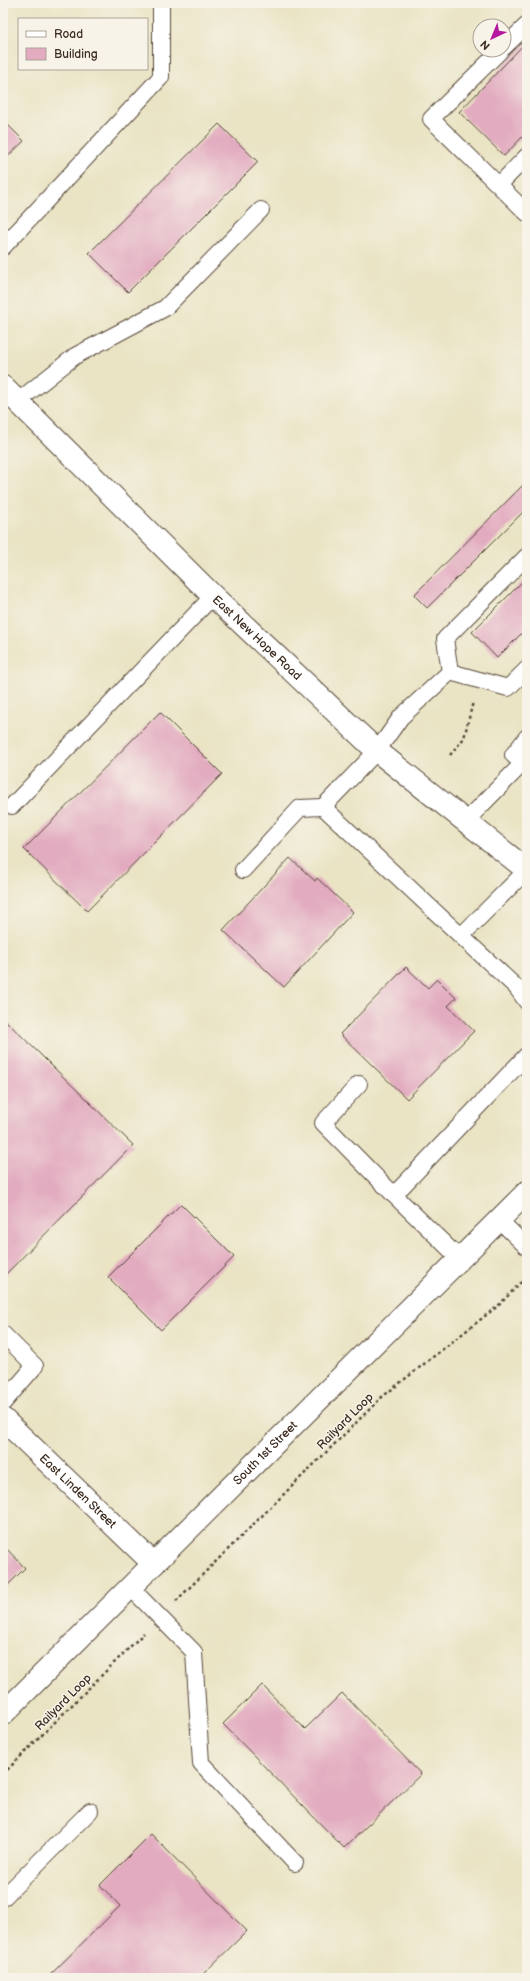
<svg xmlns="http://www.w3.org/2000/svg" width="530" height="1981" viewBox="0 0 530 1981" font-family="'Balsamiq Sans',sans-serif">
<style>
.building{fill:#e2abc0}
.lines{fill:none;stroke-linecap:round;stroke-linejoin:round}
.service-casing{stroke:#554637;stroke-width:18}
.minor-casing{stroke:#554637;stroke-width:24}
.tertiary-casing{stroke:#554637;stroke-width:24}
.path{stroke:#554637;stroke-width:2.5;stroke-dasharray:3 3;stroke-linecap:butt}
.service{stroke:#fff;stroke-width:16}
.minor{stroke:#fff;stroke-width:22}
.tertiary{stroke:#fff;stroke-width:22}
.labels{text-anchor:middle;stroke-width:3;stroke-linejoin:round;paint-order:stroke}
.street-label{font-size:12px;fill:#3b2a1e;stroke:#f7f3e8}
</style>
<rect width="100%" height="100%" fill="#f7f3e8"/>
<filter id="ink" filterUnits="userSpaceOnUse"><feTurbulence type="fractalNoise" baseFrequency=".025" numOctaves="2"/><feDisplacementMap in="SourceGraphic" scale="8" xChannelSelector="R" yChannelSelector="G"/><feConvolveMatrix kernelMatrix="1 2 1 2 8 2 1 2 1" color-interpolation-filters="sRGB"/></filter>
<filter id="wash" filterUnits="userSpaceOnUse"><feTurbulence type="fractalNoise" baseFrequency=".012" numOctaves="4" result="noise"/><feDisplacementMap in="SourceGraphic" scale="16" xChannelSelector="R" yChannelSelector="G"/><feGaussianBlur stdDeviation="0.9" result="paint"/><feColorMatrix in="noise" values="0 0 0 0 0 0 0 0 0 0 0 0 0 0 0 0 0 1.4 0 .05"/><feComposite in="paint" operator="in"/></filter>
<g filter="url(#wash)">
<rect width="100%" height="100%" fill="#eae4c5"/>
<g id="blocks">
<g class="building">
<polygon points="527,41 527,132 504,156 459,112"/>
<polygon points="3,120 24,141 3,161"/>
<polygon points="219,124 258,162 128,292 89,253"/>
<polygon points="527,481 527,508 427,608 414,595"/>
<polygon points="527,577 527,622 523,626 526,629 497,658 472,632"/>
<polygon points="160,712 222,774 87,911 24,849"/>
<polygon points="290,858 315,881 317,878 353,912 284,987 223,930"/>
<polygon points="406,967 428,988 437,979 456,998 448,1006 474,1031 407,1099 340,1034"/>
<polygon points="3,1018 133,1145 3,1277"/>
<polygon points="181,1204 234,1257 161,1330 108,1277"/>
<polygon points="3,1545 25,1568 3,1590"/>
<polygon points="262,1685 305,1729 342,1693 421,1774 344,1848 223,1724"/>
<polygon points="151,1834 247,1931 199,1978 47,1978 120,1906 100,1885"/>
</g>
</g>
</g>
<g filter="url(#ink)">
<use href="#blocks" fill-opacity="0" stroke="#554637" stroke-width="1"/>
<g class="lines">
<defs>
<g id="service">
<polyline points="504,47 527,25"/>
<polyline points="501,50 431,119 527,213"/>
<polyline points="499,185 527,156"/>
<polyline points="3,247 161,77 161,3"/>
<polyline points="17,402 75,356 165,308 261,210"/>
<polyline points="450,672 401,717 377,751 323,807 461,936 527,870"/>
<polyline points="450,672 445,639 527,556"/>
<polyline points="450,672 508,688 527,669"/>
<polyline points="527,737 513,755 527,767"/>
<polyline points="12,806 213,596"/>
<polyline points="467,820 523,763"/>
<polyline points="243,870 300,808 323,807"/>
<polyline points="461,936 517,988 527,1002"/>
<polyline points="359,1084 323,1123 394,1195"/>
<polyline points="499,1220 527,1247"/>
<polyline points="460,1259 394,1195 527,1055"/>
<polyline points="3,1334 35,1366 3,1403"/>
<polyline points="130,1587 194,1652 201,1763 295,1863"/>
<polyline points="3,1898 90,1811"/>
</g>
<g id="minor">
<path id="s1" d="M 3,1419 L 154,1564"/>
</g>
<g id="tertiary">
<path id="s2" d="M 3,387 L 213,596 L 377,751 L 527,870"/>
<path id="s3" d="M 3,1714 L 527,1192"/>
</g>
</defs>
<use href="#service" class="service-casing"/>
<use href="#minor" class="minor-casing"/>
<use href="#tertiary" class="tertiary-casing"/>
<g class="path">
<polyline points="450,755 464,738 473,702"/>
<polyline points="176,1601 382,1397 499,1305 527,1276"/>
<polyline points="3,1774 144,1633"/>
</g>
<use href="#service" class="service"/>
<use href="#minor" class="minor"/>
<use href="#tertiary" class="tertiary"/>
</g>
</g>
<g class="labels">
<g class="street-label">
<text dy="4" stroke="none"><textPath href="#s2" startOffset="357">East New Hope Road</textPath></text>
<text transform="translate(345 1421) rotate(-45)" y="4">Railyard Loop</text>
<text dy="4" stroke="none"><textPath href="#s3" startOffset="370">South 1st Street</textPath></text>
<text dy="4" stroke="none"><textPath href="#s1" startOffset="104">East Linden Street</textPath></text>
<text transform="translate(63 1702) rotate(-45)" y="4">Railyard Loop</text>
</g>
</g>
<rect width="530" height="1981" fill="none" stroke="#f7f3e8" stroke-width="16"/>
<rect x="18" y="18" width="130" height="52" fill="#f7f3e8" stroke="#aca397"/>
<rect x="26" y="31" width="20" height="6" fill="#ffffff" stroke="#aca397"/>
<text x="54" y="38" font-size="12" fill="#3b2a1e">Road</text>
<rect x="26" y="48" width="20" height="12" fill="#e2abc0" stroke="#aca397"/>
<text x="54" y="58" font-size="12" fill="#3b2a1e">Building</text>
<g transform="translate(492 38) rotate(224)"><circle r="19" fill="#f7f3e8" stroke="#aca397"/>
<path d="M0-3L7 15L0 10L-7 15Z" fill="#b5179e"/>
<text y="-6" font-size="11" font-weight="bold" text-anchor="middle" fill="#3b2a1e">N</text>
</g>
</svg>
